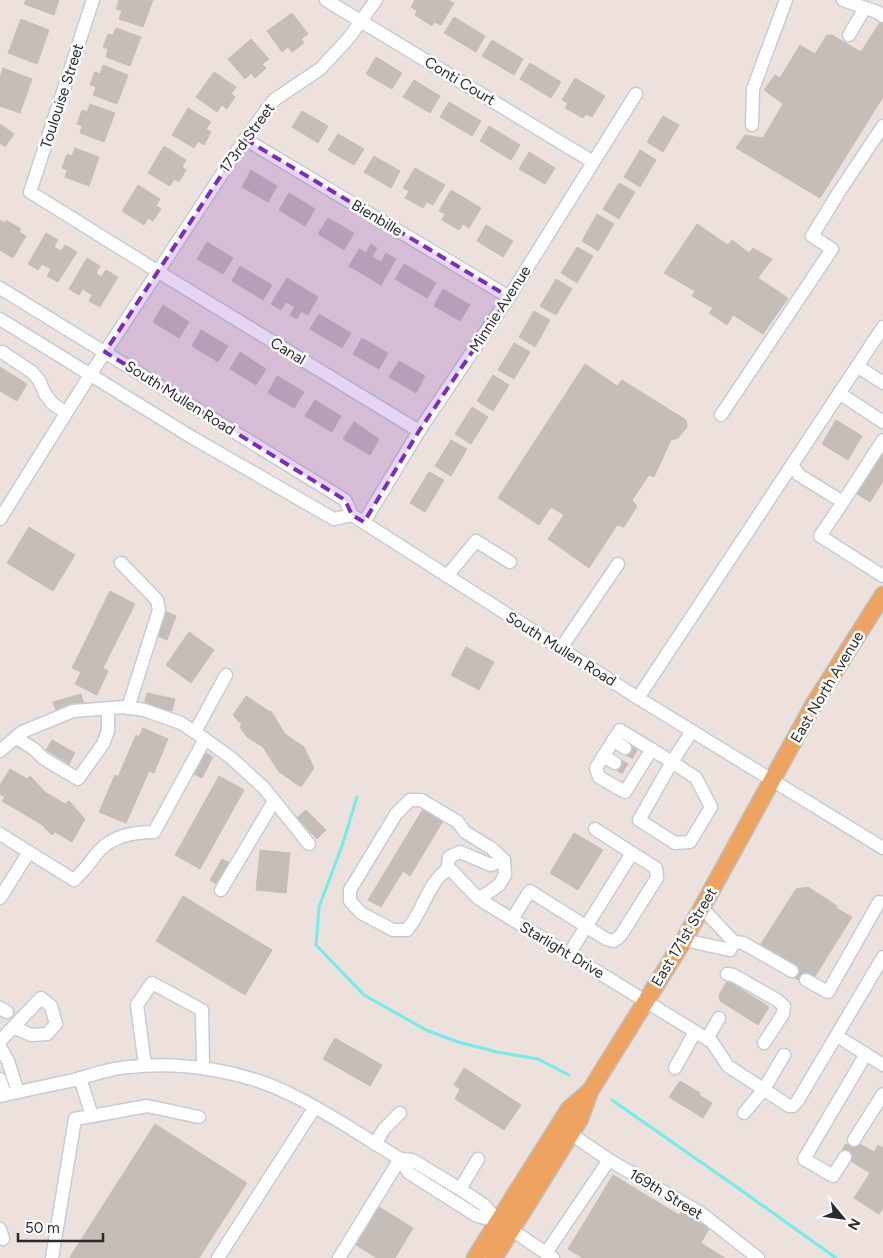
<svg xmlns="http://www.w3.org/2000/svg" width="883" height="1258" viewBox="0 0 883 1258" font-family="Figtree,sans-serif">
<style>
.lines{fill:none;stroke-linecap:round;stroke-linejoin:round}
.stream{stroke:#72ede9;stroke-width:3}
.building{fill:#c5bdb8;stroke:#c8bdb7}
.minor-tunnel{stroke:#c5bdb9;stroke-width:12;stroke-dasharray:12 6;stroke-linecap:butt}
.minor-casing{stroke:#c5cdd4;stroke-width:15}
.major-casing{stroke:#bfbfbf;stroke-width:19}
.minor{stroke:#fff;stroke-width:12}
.major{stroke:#efa360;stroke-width:16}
.marked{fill:#7b2cbf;fill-opacity:0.2;stroke:#7b2cbf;stroke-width:4;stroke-dasharray:10 6;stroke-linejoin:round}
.labels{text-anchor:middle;stroke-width:5;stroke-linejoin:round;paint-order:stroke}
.street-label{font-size:15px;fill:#2b2b2b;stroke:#fff}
</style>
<rect width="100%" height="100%" fill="#ece1dd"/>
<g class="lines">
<g class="stream">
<polyline points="357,797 342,846 319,907 316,945 364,995 426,1030 458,1042 497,1052 538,1059 569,1075"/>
<polyline points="612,1100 738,1188 836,1258"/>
</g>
</g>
<g class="building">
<polygon points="26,0 59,0 54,15 24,4"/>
<polygon points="119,0 153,0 143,27 119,19 122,11 116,9"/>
<polygon points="415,0 448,0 454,3 441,25 434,22 432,26 415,15 417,11 411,7"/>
<polygon points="292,13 308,34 301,39 304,43 292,52 288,47 282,52 267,31"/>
<polygon points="454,17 485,36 476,52 444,33"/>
<polygon points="21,19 49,30 37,64 8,53"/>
<polygon points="880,22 883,24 883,97 820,198 736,148 745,135 763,138 783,104 764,90 775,75 780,78 800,45 815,54 827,35 832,35 861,52"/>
<polygon points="116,28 141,37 130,66 106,57 108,49 103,47 108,34 113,35"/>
<polygon points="251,39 269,59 262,64 266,68 255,78 251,73 245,79 228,59"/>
<polygon points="492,40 523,59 514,75 482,56"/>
<polygon points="376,57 402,73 392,89 366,74"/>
<polygon points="530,63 561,82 551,98 520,79"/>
<polygon points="103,65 128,75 117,104 93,95 96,87 90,85 95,72 100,74"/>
<polygon points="3,68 32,79 20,113 0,106 0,78"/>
<polygon points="214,72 236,87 231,94 235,97 227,109 222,105 217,112 196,97"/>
<polygon points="575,78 605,96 592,117 586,114 583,118 565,108 568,103 562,100"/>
<polygon points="414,80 440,96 430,113 403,97"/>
<polygon points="449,102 481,121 472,136 440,117"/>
<polygon points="90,104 115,113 104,142 80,133 82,126 77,124 82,110 87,112"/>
<polygon points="188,108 211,122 206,129 211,132 204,145 198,141 194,148 172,135"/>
<polygon points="302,111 328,126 318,143 292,127"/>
<polygon points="663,116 679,125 663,152 647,142"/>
<polygon points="0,124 14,134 5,147 0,143"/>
<polygon points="489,126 520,145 511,160 480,141"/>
<polygon points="338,134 364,149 354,165 328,150"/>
<polygon points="164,146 186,160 182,167 186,170 179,182 174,179 170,186 148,173"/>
<polygon points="75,148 99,157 89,186 65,177 67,170 62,168 67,154 72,156"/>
<polygon points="640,150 656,160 640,187 624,177"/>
<polygon points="529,152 555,168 545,184 519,169"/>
<polygon points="374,156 400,171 391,188 364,172"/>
<polygon points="415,168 445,185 433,205 427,202 423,208 405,198 409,191 403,188"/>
<polygon points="251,170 277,186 268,202 242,187"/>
<polygon points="619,183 635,192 619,219 603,209"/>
<polygon points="138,185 160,199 156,206 161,209 153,221 148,218 144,225 122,211"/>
<polygon points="451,190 481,208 469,228 463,224 459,230 442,220 445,214 439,211"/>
<polygon points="289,193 315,209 305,226 279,210"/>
<polygon points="597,214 614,224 598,251 582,241"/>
<polygon points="328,218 354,233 344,250 318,234"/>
<polygon points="0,220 5,223 6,220 21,229 19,232 26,236 13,258 0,250"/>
<polygon points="697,224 728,245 732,240 749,253 753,248 772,259 758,278 788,298 763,334 733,315 727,325 709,313 713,308 692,296 695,291 664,273"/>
<polygon points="486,225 513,241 503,257 477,241"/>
<polygon points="46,233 58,240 54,247 61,251 65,245 77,252 58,282 47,276 51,269 42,264 38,270 28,264"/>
<polygon points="207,242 233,258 223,274 197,259"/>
<polygon points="371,244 377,248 372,257 381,262 386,253 396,259 381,285 349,266 359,249 366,253"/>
<polygon points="577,247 593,256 577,283 561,273"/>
<polygon points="87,258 100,266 96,273 101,277 106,270 118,277 100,307 89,301 92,295 83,289 79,295 69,289"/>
<polygon points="404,264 436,283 427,298 395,279"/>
<polygon points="240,266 272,285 263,300 232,281"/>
<polygon points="287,278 318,297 308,315 301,311 297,319 290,315 295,307 286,302 281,310 271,304"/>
<polygon points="556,279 572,289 556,315 540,306"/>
<polygon points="443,289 470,305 460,321 434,306"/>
<polygon points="163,305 189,322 179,338 153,322"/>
<polygon points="534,311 550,320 535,347 519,337"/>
<polygon points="319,314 351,333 342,348 310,329"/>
<polygon points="201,330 228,346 218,362 192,346"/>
<polygon points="362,338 388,353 379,369 353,354"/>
<polygon points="514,343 530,352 514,379 498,370"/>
<polygon points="240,352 266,369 256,385 230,369"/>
<polygon points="399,361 425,376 416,393 389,377"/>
<polygon points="585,364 617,386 622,380 686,420 687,427 678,438 671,440 654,477 649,475 632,500 637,506 624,527 617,525 589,568 548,539 564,515 551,507 539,525 498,498"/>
<polygon points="0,367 27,384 17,401 0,391"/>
<polygon points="493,375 509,385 493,411 477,401"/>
<polygon points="277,376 304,392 294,408 268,393"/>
<polygon points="315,400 341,416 332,432 305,416"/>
<polygon points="472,407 488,417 471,444 455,434"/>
<polygon points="836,420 862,436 848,460 822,444"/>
<polygon points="354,422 379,439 370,455 343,439"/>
<polygon points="451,440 467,449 451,476 435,466"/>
<polygon points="883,453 883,481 870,502 857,494"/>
<polygon points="429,472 444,480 425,512 410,503"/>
<polygon points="29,527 75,555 53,591 7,563"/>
<polygon points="110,591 135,604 103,668 108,671 97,695 75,684 81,672 72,668"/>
<polygon points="165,611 176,616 167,640 156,635"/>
<polygon points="189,632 214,650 191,683 166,665"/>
<polygon points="466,647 494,662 479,690 451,675"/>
<polygon points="147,693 175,699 172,711 144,705"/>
<polygon points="81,694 84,705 57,713 53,702"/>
<polygon points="246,696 270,712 271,711 285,734 304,747 314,768 301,787 279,772 263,747 247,737 240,727 242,724 238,721 233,715"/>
<polygon points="143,728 168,739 154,773 149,771 126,823 99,812 115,775 118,777 136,735 139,737"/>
<polygon points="52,740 75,753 69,764 46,750"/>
<polygon points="203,751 213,757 202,778 192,773"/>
<polygon points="10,769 27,779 30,776 31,777 45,792 65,804 69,801 85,819 72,842 55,832 52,835 41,824 2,801 5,797 0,794 0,785"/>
<polygon points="219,776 244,790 200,869 175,855"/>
<polygon points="423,809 443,821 410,876 403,871 381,907 368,900"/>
<polygon points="306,810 326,830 317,839 297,818"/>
<polygon points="574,833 603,850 578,890 550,873"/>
<polygon points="260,850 290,853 286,893 256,890"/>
<polygon points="222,859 232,864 220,886 210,880"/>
<polygon points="808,887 837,906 836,908 852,917 814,978 803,983 790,975 759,947 796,889"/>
<polygon points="183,896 272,950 245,995 156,941"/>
<polygon points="730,982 769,1007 758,1025 720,1001 719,995 726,983"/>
<polygon points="335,1038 382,1065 370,1086 323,1059"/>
<polygon points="464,1068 521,1105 504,1130 455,1099 460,1089 454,1085"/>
<polygon points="680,1081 700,1093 699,1095 712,1103 703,1118 669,1097"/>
<polygon points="155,1124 247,1183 199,1258 72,1258 70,1257"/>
<polygon points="851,1139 874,1152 878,1145 883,1148 883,1208 879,1214 854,1198 870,1173 841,1155"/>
<polygon points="613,1175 679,1215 683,1208 711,1225 701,1243 725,1258 583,1258 568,1249"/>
<polygon points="379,1207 413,1228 395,1258 377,1258 356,1245"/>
</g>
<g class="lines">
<g class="minor-tunnel">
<polyline points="625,748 637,755"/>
<polyline points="615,763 627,770"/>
<polyline points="845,1157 854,1140"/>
</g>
<defs>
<g id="minor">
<polyline points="93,0 30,192 157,271 419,431"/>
<polyline points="326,0 593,162"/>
<polyline points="843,0 877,12 883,16"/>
<polyline points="849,35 865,8"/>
<polyline points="752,125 753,89 786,0"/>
<polyline points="245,139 509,297"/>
<polyline points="0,288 345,500 352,515 638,698 883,848"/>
<polyline points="0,319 193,438 334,519 352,515"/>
<polyline points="2,352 32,372 39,380 45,394 52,403 66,413"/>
<polyline points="857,366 883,383"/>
<polyline points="839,393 883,422"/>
<polyline points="721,415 832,249 812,236 839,192 883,126"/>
<polyline points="792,465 799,475 843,502 883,440"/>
<polyline points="843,502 820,536 883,576"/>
<polyline points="0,519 90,375 245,139 274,100 320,69 348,39 376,0"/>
<polyline points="364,522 419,431 509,297 636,94"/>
<polyline points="121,563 157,600 159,610 128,708"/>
<polyline points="447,576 476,541 510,562"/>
<polyline points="561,648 618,564"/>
<polyline points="638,698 883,327"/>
<polyline points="195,732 226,675"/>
<polyline points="16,738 34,749 43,758 78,779 103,744 108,731 108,709"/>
<polyline points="613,740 625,748"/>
<polyline points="652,749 625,792 599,777 596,768 620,730 672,762 696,778 711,807 690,842 675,843 639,820 672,762 692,731"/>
<polyline points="0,751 22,732 73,711 125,707 144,710 181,723 205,739 230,757 264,788 309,844"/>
<polyline points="603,756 615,763"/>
<polyline points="595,829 632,853"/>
<path d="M 0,834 L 74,880 C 79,875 84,870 88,865 C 92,860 95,855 100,850 C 114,835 135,832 154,832 L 205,739"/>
<polyline points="447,870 449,857 460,852 491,865 504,860"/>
<polyline points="221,890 274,801"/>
<polyline points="0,898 29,852"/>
<path d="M 479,899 L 499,885 L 505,875 L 504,860 L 491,848 L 465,832 L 458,822 L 421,800 L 410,800 L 396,814 L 350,890 L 350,901 L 361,913 L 393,930 L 407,930 C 411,925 415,919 418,913 C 426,899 433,879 447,870 L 452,871 L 479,899 L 712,1042 L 728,1066 L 789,1106 L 793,1106 L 797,1102 L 883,957"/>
<polyline points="702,908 734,942 743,943 792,971"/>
<polyline points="512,919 530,891 606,939 614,941 621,935 657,878 656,868 632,853 569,954"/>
<polyline points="684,940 730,950 734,942"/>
<polyline points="727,974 733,975 777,1000 784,1006 783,1014 764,1043"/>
<polyline points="806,980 828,992 879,902"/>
<polyline points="0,1008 7,1012"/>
<polyline points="837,1036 883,1065"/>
<polyline points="707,1039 719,1018"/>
<polyline points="0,1041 41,998 51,1006 56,1024 47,1034 31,1035 13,1027"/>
<polyline points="0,1047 8,1061 18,1092"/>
<polyline points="145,1065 137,1005 152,983 202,1010 203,1068"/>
<polyline points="675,1068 695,1032"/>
<polyline points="80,1078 92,1116"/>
<polyline points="0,1079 5,1095"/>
<path d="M 0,1096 C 26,1090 52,1085 78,1079 C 95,1074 111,1068 129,1067 C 182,1061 245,1071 292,1095 C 329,1113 364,1137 400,1159 L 412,1160 L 460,1189 L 484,1205 L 498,1221"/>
<polyline points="744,1113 764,1089 784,1055"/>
<polyline points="571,1134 609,1160 702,1214 758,1258"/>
<polyline points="854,1140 883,1094"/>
<polyline points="375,1144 384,1129 400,1113"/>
<polyline points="845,1157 833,1176 804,1159 866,1054"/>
<polyline points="400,1159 409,1173 477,1216 498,1221"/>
<polyline points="460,1189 478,1159"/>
<polyline points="0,1229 3,1239"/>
<polyline points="512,1230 553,1258"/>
<polyline points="546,1253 609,1160"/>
<polyline points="52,1258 75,1119 147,1106 199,1117"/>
<polyline points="218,1258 315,1107"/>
<polyline points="339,1258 400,1159"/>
</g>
<g id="major">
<polyline points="475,1258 569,1109 589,1092"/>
<polyline points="494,1258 580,1119 590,1091 684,940 814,704 883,595"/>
</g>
</defs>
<use href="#minor" class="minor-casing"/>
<use href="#major" class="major-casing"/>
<use href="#minor" class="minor"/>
<use href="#major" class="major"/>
</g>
<path class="marked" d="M 245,139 L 509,297 L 419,431 L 364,522 L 352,515 L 345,500 L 105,352 Z"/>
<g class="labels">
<g class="street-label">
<text transform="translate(460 81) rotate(31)" y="5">Conti Court</text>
<text transform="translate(62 96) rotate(-72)" y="5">Toulouise Street</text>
<text transform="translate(247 138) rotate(-54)" y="5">173rd Street</text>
<text transform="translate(377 218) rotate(31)" y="5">Bienbille</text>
<text transform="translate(500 309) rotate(-57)" y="5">Minnie Avenue</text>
<text transform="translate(288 351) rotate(31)" y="5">Canal</text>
<text transform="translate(180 398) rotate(32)" y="5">South Mullen Road</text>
<text transform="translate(561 649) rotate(32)" y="5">South Mullen Road</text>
<text transform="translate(827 687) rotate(-59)" y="5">East North Avenue</text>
<text transform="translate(684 937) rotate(-59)" y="5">East 171st Street</text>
<text transform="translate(562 950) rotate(31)" y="5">Starlight Drive</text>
<text transform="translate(666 1194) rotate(31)" y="5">169th Street</text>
</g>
</g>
<g transform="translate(843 1218) rotate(119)" stroke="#ffffff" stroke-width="4" paint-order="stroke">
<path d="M0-4L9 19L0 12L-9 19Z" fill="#2b2b2b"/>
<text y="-8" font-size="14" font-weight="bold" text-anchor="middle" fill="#2b2b2b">N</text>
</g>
<path d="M18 1233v8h85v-8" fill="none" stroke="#2b2b2b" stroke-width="2.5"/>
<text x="25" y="1233" font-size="15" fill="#2b2b2b" stroke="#ffffff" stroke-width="4" paint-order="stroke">50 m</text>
</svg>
